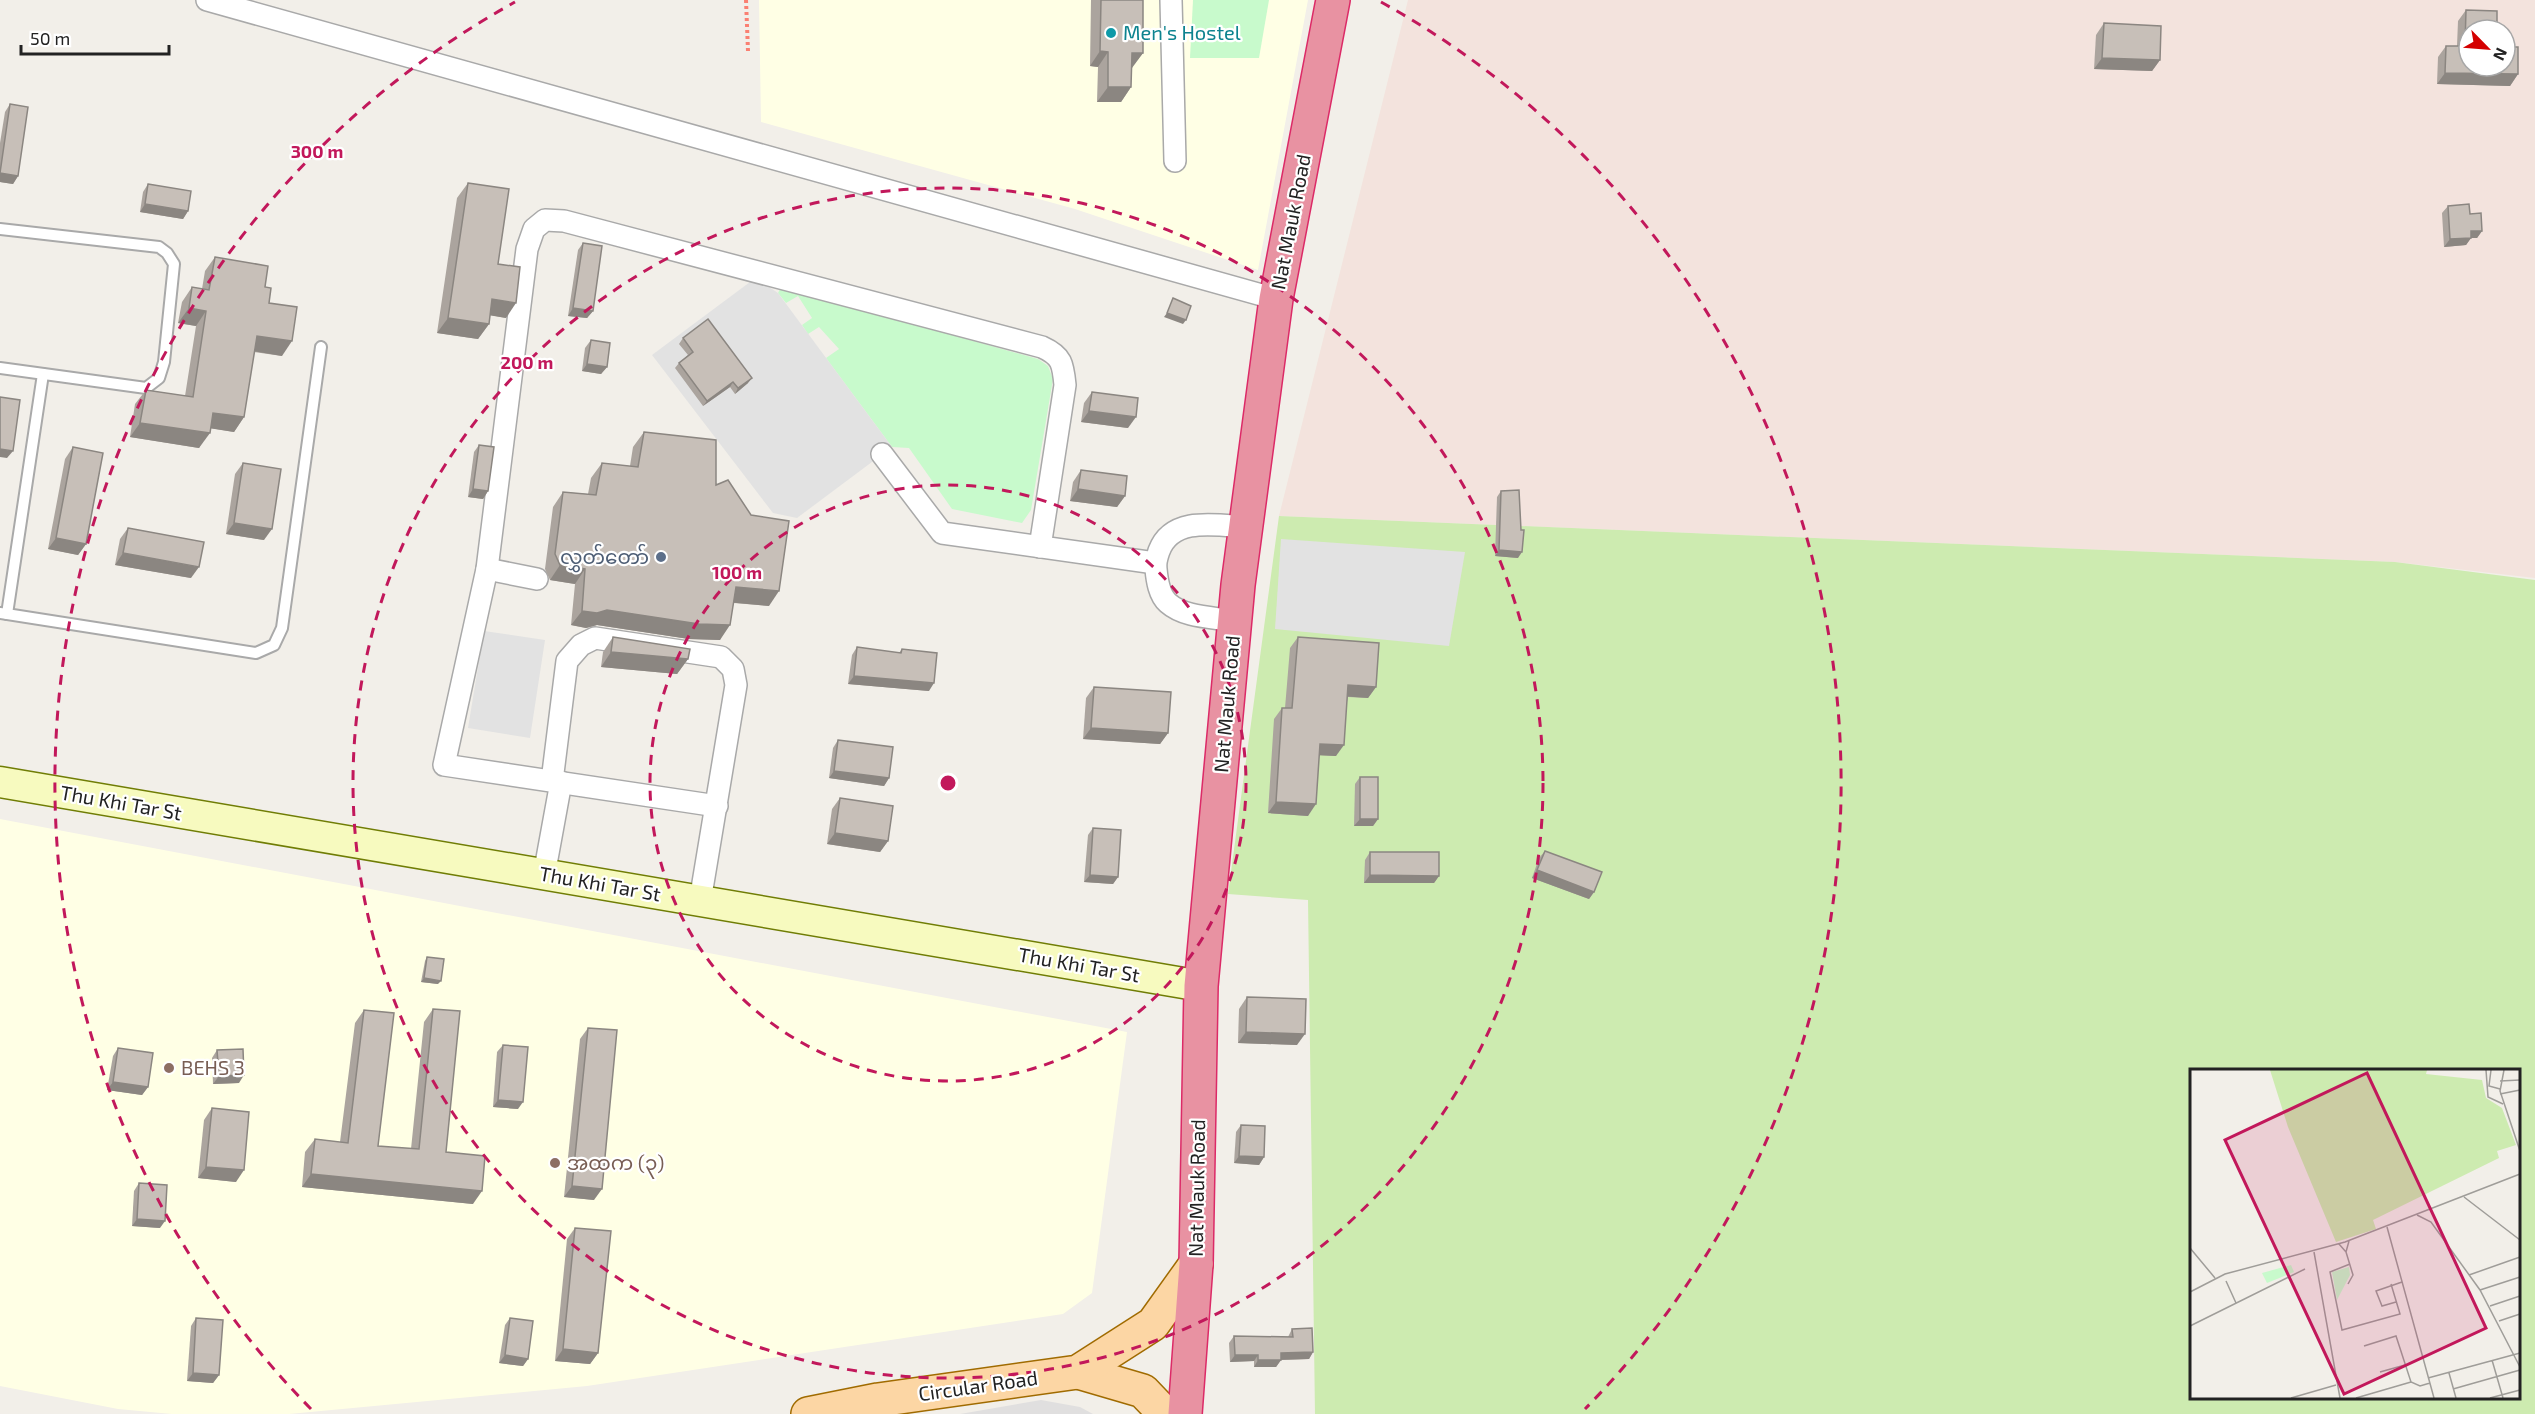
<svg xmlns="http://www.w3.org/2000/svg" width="2535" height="1414" viewBox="0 0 2535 1414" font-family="'Exo 2','Noto Sans Myanmar',sans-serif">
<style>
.residential{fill:#e0dfdf}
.education{fill:#ffffe5}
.military{fill:#f3e3dd;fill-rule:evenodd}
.grass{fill:#cdebb0;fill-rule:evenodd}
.park{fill:#c8facc}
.parking{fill:#e2e2e2}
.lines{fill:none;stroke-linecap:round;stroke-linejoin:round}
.lane-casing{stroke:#a9a9a9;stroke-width:14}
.street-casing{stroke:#a9a9a9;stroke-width:24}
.secondary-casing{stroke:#707d05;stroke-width:33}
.primary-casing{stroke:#a06b00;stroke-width:36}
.highway-casing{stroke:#dc2a67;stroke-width:36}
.path{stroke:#fa8072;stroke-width:4;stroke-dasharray:3 3;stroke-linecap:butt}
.lane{stroke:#fff;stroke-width:10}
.street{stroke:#fff;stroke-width:21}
.secondary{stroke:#f7fabf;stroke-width:30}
.primary{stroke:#fcd6a4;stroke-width:33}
.highway{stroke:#e892a2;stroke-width:33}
.wall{fill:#aba49e}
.shaded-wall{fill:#8b8681}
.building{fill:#c7bfb8;stroke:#8b8681;stroke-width:1.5}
.ring{fill:none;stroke:#c2185b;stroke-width:3;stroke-dasharray:10 8}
.culture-dot{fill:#0f9aa8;stroke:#fff;stroke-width:2}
.service-dot{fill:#5c6f8a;stroke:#fff;stroke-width:2}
.education-dot{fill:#8d6e63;stroke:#fff;stroke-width:2}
.labels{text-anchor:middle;stroke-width:4.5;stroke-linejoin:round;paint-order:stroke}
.culture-label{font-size:20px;fill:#0d838f;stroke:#fff;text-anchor:start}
.street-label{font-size:20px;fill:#222;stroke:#fff}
.service-label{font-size:20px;fill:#4e5e75;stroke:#fff;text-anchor:end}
.education-label{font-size:20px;fill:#785e54;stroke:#fff;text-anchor:start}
.inset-road{fill:none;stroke:#9f9d99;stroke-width:1.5}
.view{fill:#c2185b;fill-opacity:0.15;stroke:#c2185b;stroke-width:3}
.inset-edge{fill:none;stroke:#222;stroke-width:3}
.centre{fill:#c2185b;stroke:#fff;stroke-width:3}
.ring-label{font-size:18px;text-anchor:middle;font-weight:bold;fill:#c2185b;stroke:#fff;stroke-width:4.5;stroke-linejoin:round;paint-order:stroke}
</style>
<rect width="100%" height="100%" fill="#f2efe9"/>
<polygon class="residential" points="1041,1400 1080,1407 1093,1414 960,1414"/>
<g class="education">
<polygon points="759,0 1308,0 1258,270 1075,209 761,122"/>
<polygon points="0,819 1127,1032 1092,1293 1063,1314 587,1386 289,1414 172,1414 118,1409 0,1386"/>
</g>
<path class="military" d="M 1408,0 L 2535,0 L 2535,578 L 2395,562 L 1279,516 ZM 2469,30 L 2505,30 L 2505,66 L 2469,66 Z"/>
<path class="grass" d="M 1279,516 L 2395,562 L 2535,580 L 2535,1414 L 1315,1414 L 1308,900 L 1228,894 ZM 2192,1070 L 2518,1070 L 2518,1398 L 2192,1398 Z"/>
<g class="park">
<polygon points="1193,0 1269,0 1259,58 1190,58"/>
<polygon points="781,287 1038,359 1048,366 1053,379 1031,510 1022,523 952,509 909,448 892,447 826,358 839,349 819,327 808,334 802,325 812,318 798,296 786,303 778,293"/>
</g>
<g class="parking">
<polygon points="750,282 763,283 778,293 892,447 797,518 773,513 652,355"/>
<polygon points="1281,539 1465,552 1449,646 1275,629"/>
<polygon points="484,631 545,640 530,738 468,728"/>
</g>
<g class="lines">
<defs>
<g id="lane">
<polyline points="0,229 159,247 167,253 174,264 164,362 159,378 146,388 0,368"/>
<polyline points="0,613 256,653 274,645 282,628 321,347"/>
<polyline points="7,614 43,374"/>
</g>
<g id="street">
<polyline points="207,0 1276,299"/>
<polyline points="1171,0 1175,161"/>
<polyline points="882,454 942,533 1155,563"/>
<polyline points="487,569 537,579"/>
<path d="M 1234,621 C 1213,617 1185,618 1168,603 C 1159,595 1157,580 1156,569 C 1155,562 1157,557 1159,551 C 1172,516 1216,525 1245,527"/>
<polyline points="552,781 567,661 581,645 595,638 721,657 733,669 736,685 700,901"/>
<path d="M 717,806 L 444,765 L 487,569 L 527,249 L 534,229 L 545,220 L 564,221 L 1042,347 C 1062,356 1063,364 1065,385 L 1040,547"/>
<polyline points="544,875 561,782"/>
</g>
<polyline id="secondary" points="0,782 1201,986"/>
<g id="primary">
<polyline points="1078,1372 1143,1391 1165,1414"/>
<polyline points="808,1414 878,1400 1078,1372 1153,1324 1196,1264"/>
</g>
<polyline id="highway" points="1185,1414 1196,1264 1201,986 1238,585 1276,299 1333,0"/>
</defs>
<use href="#lane" class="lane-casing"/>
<use href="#street" class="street-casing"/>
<use href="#secondary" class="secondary-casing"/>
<use href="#primary" class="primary-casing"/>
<use href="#highway" class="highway-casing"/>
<polyline class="path" points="746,0 748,51"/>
<use href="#lane" class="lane"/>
<use href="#street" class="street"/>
<use href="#secondary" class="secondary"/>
<use href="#primary" class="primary"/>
<use href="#highway" class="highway"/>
</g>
<g class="wall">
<polygon points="1091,0 1143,0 1143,53 1131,68 1131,87 1121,102 1097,102 1098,67 1090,66"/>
<polygon points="2466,10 2469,30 2518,74 2510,86 2437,84 2438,57 2446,46 2457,46 2458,21"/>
<polygon points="2104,23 2160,60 2152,71 2094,69 2096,35"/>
<polygon points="10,104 18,176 13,184 0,182 0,143 5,112"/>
<polygon points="468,183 498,264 506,318 490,315 489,324 478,339 437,333 457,198"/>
<polygon points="148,184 188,211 183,219 140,212 143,192"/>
<polygon points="2448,206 2470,214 2482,231 2477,238 2471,238 2466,245 2444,247 2442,213"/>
<polygon points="583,243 593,311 587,318 568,316 578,250"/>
<polygon points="215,257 265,287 282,356 254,352 244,417 234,432 210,428 199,448 130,437 135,404 146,390 185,396 196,326 178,323 182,302 192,287 202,289 205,271"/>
<polygon points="683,338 748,383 735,394 730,387 703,406 675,368 679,363 688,355 679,344"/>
<polygon points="591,340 607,367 601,374 582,371 585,348"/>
<polygon points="1092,392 1128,428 1081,422 1084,403"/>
<polygon points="644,432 716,485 769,606 734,603 720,640 689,639 597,625 586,628 571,625 575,584 550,580 545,569 553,507 563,492 588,494 591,478 602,463 630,466 633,447"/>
<polygon points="479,445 488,491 483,499 468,497 474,452"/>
<polygon points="73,447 86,544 78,555 48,549 65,459"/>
<polygon points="243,463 264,540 226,534 235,474"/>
<polygon points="1081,470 1125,496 1117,507 1070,501 1073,482"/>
<polygon points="1501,491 1518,558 1495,556 1497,497"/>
<polygon points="128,528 191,578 115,565 120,539"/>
<polygon points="613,637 688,659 677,674 601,667 603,652"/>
<polygon points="1298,637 1376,687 1368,698 1348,697 1336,756 1319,755 1308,816 1268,813 1274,719 1282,708 1285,708 1290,648"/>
<polygon points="857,647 899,653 902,649 929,691 848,684 852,655"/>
<polygon points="1094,687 1168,733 1160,744 1083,739 1086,698"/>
<polygon points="838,740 889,778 884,786 829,778 833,748"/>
<polygon points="1360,777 1378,819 1373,826 1354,826 1355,784"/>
<polygon points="840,798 888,841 880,852 827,844 832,809"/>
<polygon points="1093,828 1118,877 1113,884 1084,882 1088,835"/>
<polygon points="1545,851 1594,892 1589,899 1532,878 1539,858"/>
<polygon points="1370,852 1439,876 1434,883 1364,883 1365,860"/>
<polygon points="427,957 438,984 421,982 425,961"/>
<polygon points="1247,997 1297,1045 1238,1043 1239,1009"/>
<polygon points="433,1009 446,1152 473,1204 302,1187 305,1152 315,1139 340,1142 355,1023 364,1010 378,1146 411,1149 424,1022"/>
<polygon points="588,1028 594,1200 564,1197 580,1039"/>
<polygon points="503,1045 518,1109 493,1107 497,1052"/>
<polygon points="118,1048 148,1087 142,1095 107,1090 113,1056"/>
<polygon points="217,1050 239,1083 213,1084 212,1058"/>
<polygon points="212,1108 236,1182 198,1178 204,1120"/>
<polygon points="1241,1125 1264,1157 1259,1165 1234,1163 1236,1132"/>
<polygon points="139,1183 160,1228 132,1226 134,1191"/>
<polygon points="575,1228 598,1353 590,1364 555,1361 567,1239"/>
<polygon points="196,1318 219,1375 213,1383 187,1381 191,1326"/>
<polygon points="510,1318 528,1359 523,1366 499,1363 505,1325"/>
<polygon points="1292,1329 1313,1352 1309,1359 1281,1360 1276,1367 1254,1367 1254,1361 1230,1362 1229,1343 1234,1336 1288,1337"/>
</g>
<g class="shaded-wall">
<polygon points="1100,51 1108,52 1098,67 1090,66"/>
<polygon points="1132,53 1143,53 1132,68 1121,68"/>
<polygon points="2102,58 2160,60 2152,71 2094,69"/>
<polygon points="2445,73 2518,74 2510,86 2437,84"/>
<polygon points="1108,87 1131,87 1121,102 1097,102"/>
<polygon points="0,173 18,176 13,184 0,182"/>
<polygon points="145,204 188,211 183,219 140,212"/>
<polygon points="2471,231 2482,231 2477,238 2471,238 2466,245 2444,247 2450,239"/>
<polygon points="492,299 516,303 506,318 482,314"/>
<polygon points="189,308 206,311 196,326 178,323"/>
<polygon points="573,308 593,311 587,318 568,316"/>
<polygon points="1167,313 1186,320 1183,324 1164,317"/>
<polygon points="448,318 489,324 478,339 437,333"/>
<polygon points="257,336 292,341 282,356 247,350"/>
<polygon points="587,364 607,367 601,374 582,371"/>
<polygon points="752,378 748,383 735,394 738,388"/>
<polygon points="733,382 730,387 703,406 707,401"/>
<polygon points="1089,411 1136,417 1128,428 1081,422"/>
<polygon points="213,413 244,417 234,432 202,427"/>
<polygon points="140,423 210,433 199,448 130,437"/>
<polygon points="0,449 13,451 7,458 0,457"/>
<polygon points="473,489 488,491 483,499 468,497"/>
<polygon points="1078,489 1125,496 1117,507 1070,501"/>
<polygon points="234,523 272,529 264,540 226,534"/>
<polygon points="56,538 86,544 78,555 48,549"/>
<polygon points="1499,550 1522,552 1518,558 1495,556"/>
<polygon points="123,553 199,567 191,578 115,565"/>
<polygon points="560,565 585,569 575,584 550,580"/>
<polygon points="736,587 779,591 769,606 726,602"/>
<polygon points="607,610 730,625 720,640 689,639 597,625 586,628 571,625 582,611"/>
<polygon points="611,652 688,659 677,674 601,667"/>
<polygon points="854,676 934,683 929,691 848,684"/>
<polygon points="1348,685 1376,687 1368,698 1340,696"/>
<polygon points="1091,728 1168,733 1160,744 1083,739"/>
<polygon points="1320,744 1344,745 1336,756 1312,755"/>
<polygon points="834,771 889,778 884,786 829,778"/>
<polygon points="1276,802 1316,804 1308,816 1268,813"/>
<polygon points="1360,819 1378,819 1373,826 1354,826"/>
<polygon points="835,833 888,841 880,852 827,844"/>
<polygon points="1537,870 1594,892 1589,899 1532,878"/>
<polygon points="1090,875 1118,877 1113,884 1084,882"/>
<polygon points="1370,875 1439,876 1434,883 1364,883"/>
<polygon points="424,978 441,981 438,984 421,982"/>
<polygon points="1246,1032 1305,1034 1297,1045 1238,1043"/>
<polygon points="244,1075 239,1083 213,1084 219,1076"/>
<polygon points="113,1082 148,1087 142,1095 107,1090"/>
<polygon points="498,1100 523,1102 518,1109 493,1107"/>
<polygon points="1239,1156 1264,1157 1259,1165 1234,1163"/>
<polygon points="206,1167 244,1170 236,1182 198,1178"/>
<polygon points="311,1174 482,1191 473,1204 302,1187"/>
<polygon points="572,1186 602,1189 594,1200 564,1197"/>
<polygon points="137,1219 165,1221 160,1228 132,1226"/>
<polygon points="563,1349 598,1353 590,1364 555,1361"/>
<polygon points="1313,1352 1309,1359 1276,1360 1281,1353"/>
<polygon points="505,1355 528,1359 523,1366 499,1363"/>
<polygon points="1235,1355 1258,1355 1254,1361 1230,1362"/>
<polygon points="1258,1360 1281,1360 1276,1367 1254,1367"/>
<polygon points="193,1373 219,1375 213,1383 187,1381"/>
</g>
<g class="building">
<polygon points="1101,0 1143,0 1143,53 1132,53 1131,87 1108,87 1108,52 1100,51"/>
<polygon points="2466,10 2497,11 2497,30 2469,30 2469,66 2505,66 2505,47 2518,47 2518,74 2445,73 2446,46 2465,46"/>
<polygon points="2104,23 2161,26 2160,60 2102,58"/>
<polygon points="10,104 28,107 18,176 0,173"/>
<polygon points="468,183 509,189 498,264 520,267 516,303 492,299 489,324 448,318"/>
<polygon points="148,184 191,191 188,211 145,204"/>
<polygon points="2469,204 2470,214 2481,213 2482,231 2471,231 2471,238 2450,239 2448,206"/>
<polygon points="583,243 602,246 593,311 573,308"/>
<polygon points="215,257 268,266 265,287 271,288 269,303 297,307 292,341 257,336 244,417 213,413 210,433 140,423 146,390 193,397 206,311 189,308 192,287 209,290"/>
<polygon points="1173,298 1191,306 1186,320 1167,313"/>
<polygon points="708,319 752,378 738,388 733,382 707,401 679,363 693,352 683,338"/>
<polygon points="591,340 610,343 607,367 587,364"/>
<polygon points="1092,392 1138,398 1136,417 1089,411"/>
<polygon points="0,397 20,400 13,451 0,449"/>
<polygon points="644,432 716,440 716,485 728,480 751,515 789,521 779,591 736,587 730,625 699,624 607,610 597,613 582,611 585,569 560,565 555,554 563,492 596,495 602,463 638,467"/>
<polygon points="479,445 494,447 488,491 473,489"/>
<polygon points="73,447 103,453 86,544 56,538"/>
<polygon points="243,463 281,469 272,529 234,523"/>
<polygon points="1081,470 1127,476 1125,496 1078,489"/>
<polygon points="1519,490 1521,530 1524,530 1522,552 1499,550 1501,491"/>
<polygon points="128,528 204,542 199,567 123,553"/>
<polygon points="613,637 690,649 688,659 611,652"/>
<polygon points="1298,637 1379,643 1376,687 1348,685 1344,745 1320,744 1316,804 1276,802 1282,708 1292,708"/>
<polygon points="857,647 901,653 902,649 937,653 934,683 854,676"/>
<polygon points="1094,687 1171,692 1168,733 1091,728"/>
<polygon points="838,740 893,747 889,778 834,771"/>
<rect x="1360" y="777" width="18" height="42"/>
<polygon points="840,798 893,806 888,841 835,833"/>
<polygon points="1093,828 1121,830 1118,877 1090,875"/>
<polygon points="1545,851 1602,872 1594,892 1537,870"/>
<polygon points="1370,852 1439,852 1439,876 1370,875"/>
<polygon points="427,957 444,959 441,981 424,978"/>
<polygon points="1247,997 1306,999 1305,1034 1246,1032"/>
<polygon points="433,1009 460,1011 446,1152 485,1156 482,1191 311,1174 315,1139 348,1143 364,1010 394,1013 378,1146 419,1149"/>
<polygon points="588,1028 617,1030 602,1189 572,1186"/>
<polygon points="503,1045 528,1047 523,1102 498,1100"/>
<polygon points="118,1048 153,1053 148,1087 113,1082"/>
<polygon points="243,1049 244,1075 219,1076 217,1050"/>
<polygon points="212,1108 249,1112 244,1170 206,1167"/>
<polygon points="1241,1125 1265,1126 1264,1157 1239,1156"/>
<polygon points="139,1183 167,1185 165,1221 137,1219"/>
<polygon points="575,1228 611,1231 598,1353 563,1349"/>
<polygon points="196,1318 223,1320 219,1375 193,1373"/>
<polygon points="510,1318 533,1321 528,1359 505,1355"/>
<polygon points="1312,1328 1313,1352 1281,1353 1281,1360 1258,1360 1258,1355 1235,1355 1234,1336 1293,1337 1292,1329"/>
</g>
<g class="ring">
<circle cx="948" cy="783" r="298"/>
<circle cx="948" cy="783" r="595"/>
<path d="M311 1409A893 893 0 0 1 515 2M1381 2A893 893 0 0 1 1585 1409"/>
</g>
<circle class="culture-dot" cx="1111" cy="33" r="6"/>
<circle class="service-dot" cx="661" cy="557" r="6"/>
<g class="education-dot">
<circle cx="169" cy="1068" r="6"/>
<circle cx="555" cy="1163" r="6"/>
</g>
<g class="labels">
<g class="culture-label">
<text x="1123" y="40">Men's Hostel</text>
</g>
<g class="street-label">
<text transform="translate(1291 222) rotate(-79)" y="7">Nat Mauk Road</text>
<text transform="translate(1227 704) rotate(-85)" y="7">Nat Mauk Road</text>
<text transform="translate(121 803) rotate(10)" y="7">Thu Khi Tar St</text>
<text transform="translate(600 884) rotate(10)" y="7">Thu Khi Tar St</text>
<text transform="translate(1079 965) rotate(10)" y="7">Thu Khi Tar St</text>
<text transform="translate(1197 1188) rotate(-89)" y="7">Nat Mauk Road</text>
<text transform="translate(978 1386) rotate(-8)" y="7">Circular Road</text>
</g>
<g class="service-label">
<text x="649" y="564">လွှတ်တော်</text>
</g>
<g class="education-label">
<text x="181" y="1075">BEHS 3</text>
<text x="567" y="1170">အထက (၃)</text>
</g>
</g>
<g transform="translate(2190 1069)">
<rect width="330" height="330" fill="#f2efe9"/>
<path d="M 80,1 L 237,1 L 236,5 L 292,11 L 296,29 L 312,39 L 326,76 L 307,82 L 309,89 L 183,151 L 186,160 L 146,173 L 98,58 Z" fill="#cdebb0"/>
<path d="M 101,196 L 104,203 L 77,214 L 72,204 ZM 159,198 L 160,206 L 147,231 L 142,203 Z" fill="#c8facc"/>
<path class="inset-road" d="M 296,1 L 298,28 L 313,35M 301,1 L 299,17 L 310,20M 314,1 L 310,22 L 330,82M 310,12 L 330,11M 310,25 L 330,21M 274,128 L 330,171M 227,146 L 241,153 L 290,221 L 330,298M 197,158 L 244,329M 149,175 L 156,183 L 159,172M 0,179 L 25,209M 124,183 L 150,329M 156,183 L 163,206 L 158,215M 160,195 L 140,203 L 152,261 L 210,245 L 201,215M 279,206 L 330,188M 36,212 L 46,234M 290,221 L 330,208M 0,223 L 35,205 L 155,173 L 330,105M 206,233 L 192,237 L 186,222 L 212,213M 300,237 L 330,227M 309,252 L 330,245M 0,257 L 115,200M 174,277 L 206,267 L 221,313 L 230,317 L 240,314M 302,291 L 313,329M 190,303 L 215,296M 259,304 L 266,329M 238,309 L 330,284M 263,320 L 330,301M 101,329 L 146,316M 166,329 L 221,313M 300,329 L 330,321"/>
<path class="view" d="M 177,4 L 296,259 L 154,325 L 35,71 Z"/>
<rect width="330" height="330" class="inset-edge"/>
</g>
<circle cx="948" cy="783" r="9" class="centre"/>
<g class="ring-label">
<text x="317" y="158">300 m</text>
<text x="527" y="369">200 m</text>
<text x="737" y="579">100 m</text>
</g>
<g transform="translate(2487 48) rotate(115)"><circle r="28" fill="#ffffff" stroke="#a7a7a7" stroke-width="1.5"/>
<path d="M0-4.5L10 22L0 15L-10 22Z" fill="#d40000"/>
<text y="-9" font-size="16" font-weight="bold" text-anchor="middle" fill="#222222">N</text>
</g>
<path d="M21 45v9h148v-9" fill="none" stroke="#222222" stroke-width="3"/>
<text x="30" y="45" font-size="18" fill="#222222" stroke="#ffffff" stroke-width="4.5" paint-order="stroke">50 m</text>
</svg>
